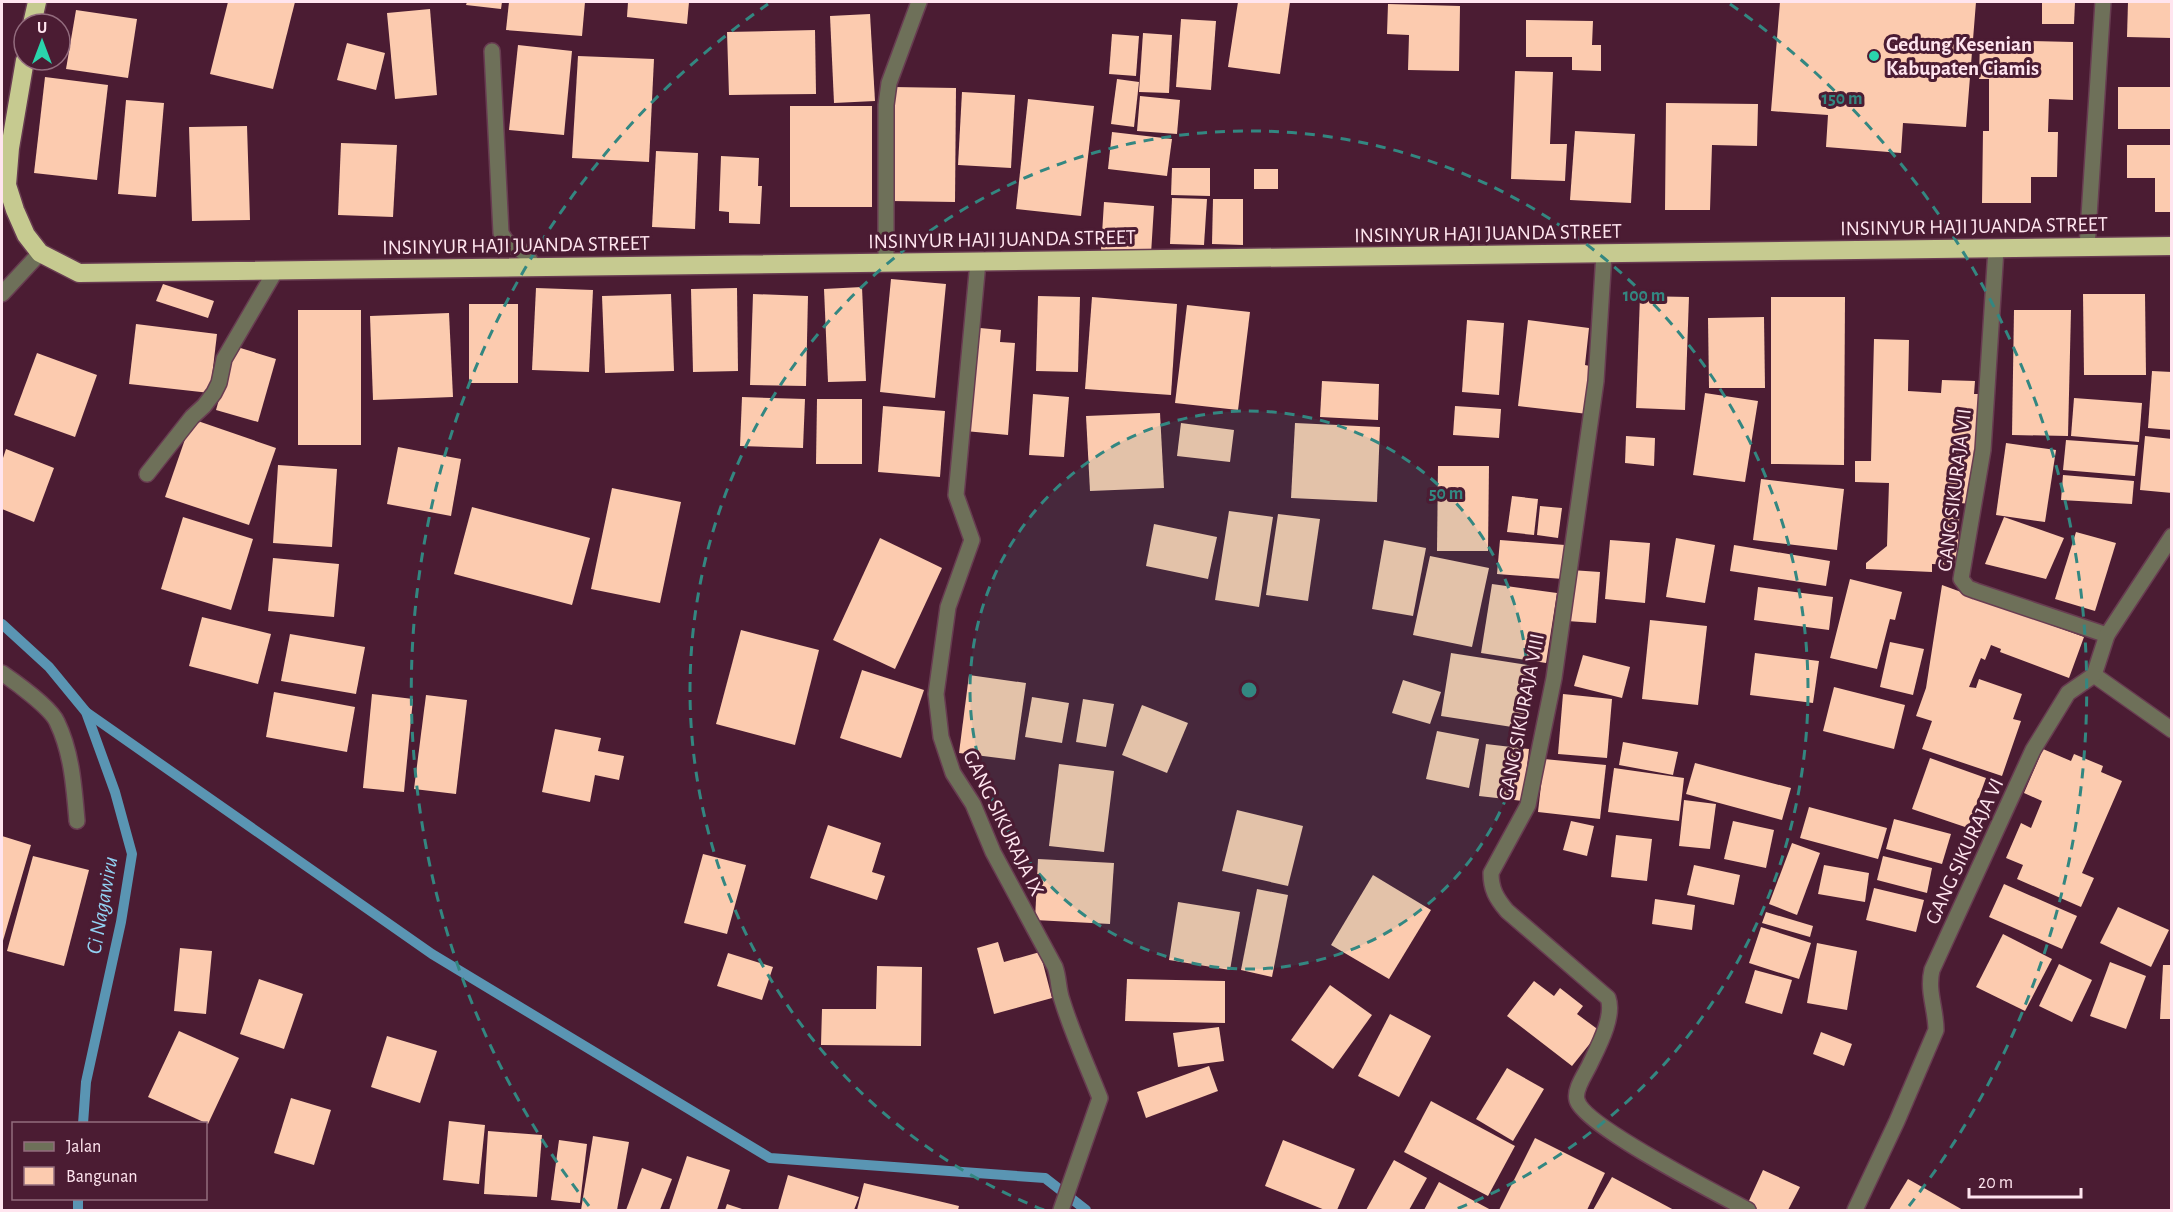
<svg xmlns="http://www.w3.org/2000/svg" width="2173" height="1212" viewBox="0 0 2173 1212" font-family="'Alegreya Sans',sans-serif">
<style>
.lines{fill:none;stroke-linecap:round;stroke-linejoin:round}
.stream{stroke:#5a95b3;stroke-width:10}
.building{fill:#fccbaf}
.minor-casing{stroke:#683c51;stroke-width:18}
.highway-casing{stroke:#683c51;stroke-width:21}
.minor{stroke:#6e7059;stroke-width:15}
.highway{stroke:#c6ca90;stroke-width:18}
.ring{fill:none;stroke:#338781;stroke-width:3;stroke-dasharray:10 8}
.poi-dot{fill:#2ad5ac;stroke:#4b1c33;stroke-width:2}
.labels{text-anchor:middle;stroke-width:6;stroke-linejoin:round;paint-order:stroke}
.poi-label{font-size:21px;font-weight:bold;fill:#ffe5ef;stroke:#4b1c33;text-anchor:start}
.street-label{font-size:21px;fill:#ffe5ef;stroke:#4b1c33}
.water-label{font-size:22px;font-style:italic;fill:#92d2f3;stroke:#4b1c33}
.centre{fill:#338781;stroke:#4b1c33;stroke-width:3}
.ring-label{font-size:18px;text-anchor:middle;font-weight:bold;fill:#338781;stroke:#4b1c33;stroke-width:6;stroke-linejoin:round;paint-order:stroke}
</style>
<rect width="100%" height="100%" fill="#4b1c33"/>
<g class="lines">
<g class="stream">
<polyline points="2,624 49,667 86,712 115,792 132,854 121,922 86,1082 83,1124"/>
<polyline points="86,712 432,954 770,1158 1045,1178 1086,1210"/>
<polyline points="78,1210 78,1198"/>
</g>
</g>
<g class="building">
<polygon points="228,2 295,2 273,89 210,74"/>
<polygon points="467,2 502,2 501,9 466,5"/>
<polygon points="509,2 585,2 582,36 506,30"/>
<polygon points="628,2 689,2 687,24 627,17"/>
<polygon points="1238,2 1290,2 1280,74 1228,67"/>
<polygon points="1780,2 1976,2 1966,127 1903,123 1901,153 1826,147 1828,115 1771,111"/>
<polygon points="2042,2 2075,2 2074,24 2042,24"/>
<polygon points="2128,2 2172,2 2172,38 2127,37"/>
<polygon points="1388,4 1460,6 1459,71 1408,70 1409,35 1387,34"/>
<polygon points="430,9 437,95 395,99 387,13"/>
<polygon points="76,10 137,19 128,78 66,69"/>
<polygon points="870,14 875,101 834,103 830,16"/>
<polygon points="1181,19 1216,21 1211,90 1176,87"/>
<polygon points="1526,20 1593,21 1592,45 1601,45 1601,71 1572,70 1572,57 1526,57"/>
<polygon points="815,30 816,94 729,95 727,32"/>
<polygon points="1143,33 1172,35 1169,93 1139,92"/>
<polygon points="1112,34 1139,36 1136,76 1109,74"/>
<polygon points="1980,40 2073,42 2073,100 2049,99 2048,132 2058,132 2057,177 2031,177 2031,203 1982,203 1983,131 1989,131 1989,79 1979,79"/>
<polygon points="347,43 385,53 376,90 337,80"/>
<polygon points="518,45 572,51 564,135 509,130"/>
<polygon points="578,56 654,59 649,162 572,158"/>
<polygon points="1515,71 1553,72 1550,144 1567,144 1565,181 1511,179"/>
<polygon points="45,77 108,85 97,180 34,173"/>
<polygon points="1117,79 1139,82 1134,127 1111,124"/>
<polygon points="893,87 956,88 955,202 891,201"/>
<rect x="2118" y="87" width="54" height="42"/>
<polygon points="962,92 1015,95 1011,168 958,165"/>
<polygon points="1140,96 1180,100 1177,134 1137,131"/>
<polygon points="1028,99 1094,106 1081,216 1016,209"/>
<polygon points="126,100 164,103 156,197 118,194"/>
<polygon points="1666,103 1758,104 1757,146 1712,145 1710,210 1665,210"/>
<rect x="790" y="106" width="82" height="101"/>
<polygon points="247,126 250,220 192,221 189,127"/>
<polygon points="1575,131 1635,134 1631,203 1570,200"/>
<polygon points="1112,132 1172,139 1167,176 1108,169"/>
<polygon points="341,143 397,145 393,217 338,215"/>
<polygon points="2127,145 2172,145 2172,212 2155,212 2155,178 2127,178"/>
<polygon points="656,151 698,153 695,229 652,227"/>
<polygon points="721,156 759,158 758,186 762,186 760,224 729,223 729,212 719,211"/>
<polygon points="1172,168 1210,168 1210,196 1171,195"/>
<rect x="1254" y="169" width="24" height="20"/>
<polygon points="1172,198 1207,199 1204,245 1170,244"/>
<polygon points="1213,199 1243,199 1243,245 1212,244"/>
<polygon points="1104,202 1154,206 1151,254 1101,250"/>
<polygon points="891,279 946,284 935,398 880,392"/>
<polygon points="163,284 214,301 208,318 156,301"/>
<polygon points="862,287 866,381 828,382 824,289"/>
<polygon points="536,288 593,290 589,372 532,370"/>
<polygon points="737,288 738,371 693,372 691,289"/>
<polygon points="671,294 674,371 605,373 602,296"/>
<polygon points="753,294 808,296 806,386 750,385"/>
<polygon points="2083,294 2145,294 2146,375 2084,375"/>
<polygon points="1038,296 1080,297 1078,372 1036,371"/>
<polygon points="1640,296 1689,297 1685,410 1636,408"/>
<polygon points="1092,297 1177,304 1171,395 1085,389"/>
<polygon points="1771,297 1845,297 1844,465 1771,464"/>
<rect x="469" y="304" width="49" height="79"/>
<polygon points="1187,305 1250,312 1238,410 1175,403"/>
<rect x="298" y="310" width="63" height="135"/>
<polygon points="2014,310 2071,310 2068,436 2012,435"/>
<polygon points="449,313 453,397 373,400 370,316"/>
<polygon points="1764,317 1765,388 1709,388 1708,318"/>
<polygon points="1467,320 1504,323 1499,395 1462,392"/>
<polygon points="1528,320 1589,328 1585,365 1594,367 1588,414 1518,406"/>
<polygon points="136,324 217,334 210,393 129,384"/>
<polygon points="980,328 1001,330 1000,342 1015,343 1008,435 965,431 972,339 978,339"/>
<polygon points="1874,339 1909,340 1908,391 1941,393 1942,380 1975,381 1974,394 1982,394 1979,449 1974,449 1971,504 1960,503 1957,565 1932,564 1932,572 1866,569 1866,563 1887,546 1889,483 1855,482 1855,461 1871,461"/>
<polygon points="234,346 276,359 258,422 216,410"/>
<polygon points="37,353 97,375 75,437 14,415"/>
<polygon points="2152,371 2172,372 2172,430 2148,428"/>
<polygon points="1322,381 1379,384 1378,420 1320,417"/>
<polygon points="1705,393 1758,401 1745,482 1693,475"/>
<polygon points="1033,394 1069,397 1064,457 1029,455"/>
<polygon points="742,397 805,399 803,448 740,446"/>
<polygon points="2074,398 2142,403 2139,442 2071,436"/>
<polygon points="817,399 862,399 862,464 816,464"/>
<polygon points="883,406 945,411 940,477 878,472"/>
<polygon points="1455,406 1501,409 1499,438 1453,435"/>
<polygon points="1160,413 1164,488 1090,491 1086,416"/>
<polygon points="192,419 276,448 249,525 165,497"/>
<polygon points="1181,423 1234,430 1230,462 1177,456"/>
<polygon points="1295,423 1380,427 1377,502 1291,498"/>
<polygon points="1626,436 1655,438 1654,466 1625,463"/>
<polygon points="2145,436 2172,439 2172,493 2140,490"/>
<polygon points="2066,440 2138,445 2135,476 2063,470"/>
<polygon points="2006,443 2056,450 2045,522 1996,515"/>
<polygon points="398,447 461,459 451,516 387,504"/>
<polygon points="6,449 54,468 34,522 2,509 2,461"/>
<polygon points="278,465 337,469 332,547 273,543"/>
<polygon points="1438,466 1489,466 1488,551 1437,551"/>
<polygon points="2063,475 2134,481 2132,504 2061,500"/>
<polygon points="1761,479 1844,489 1837,550 1753,540"/>
<polygon points="612,488 681,502 660,603 591,589"/>
<polygon points="1512,496 1538,499 1534,535 1507,532"/>
<polygon points="1540,506 1562,508 1558,538 1537,535"/>
<polygon points="472,507 590,538 572,605 454,574"/>
<polygon points="1229,511 1273,517 1259,607 1215,600"/>
<polygon points="1278,514 1320,519 1308,601 1266,595"/>
<polygon points="183,517 253,539 231,610 161,589"/>
<polygon points="2004,517 2064,538 2046,579 1985,564"/>
<polygon points="1154,524 1217,537 1208,579 1146,566"/>
<polygon points="2076,532 2116,543 2095,611 2055,599"/>
<polygon points="880,538 942,568 895,669 833,640"/>
<polygon points="1676,538 1715,545 1705,603 1666,597"/>
<polygon points="1384,540 1426,548 1413,616 1372,609"/>
<polygon points="1500,540 1565,545 1563,579 1497,574"/>
<polygon points="1610,540 1650,543 1645,603 1605,599"/>
<polygon points="1734,545 1830,561 1826,586 1730,571"/>
<polygon points="1430,556 1489,568 1472,647 1413,635"/>
<polygon points="273,558 339,564 334,617 268,611"/>
<polygon points="1571,570 1600,572 1596,623 1567,621"/>
<polygon points="1850,579 1902,592 1895,620 1890,619 1877,669 1830,658"/>
<polygon points="1492,584 1557,593 1546,663 1481,653"/>
<polygon points="1942,585 2084,637 2069,678 2000,652 2001,649 1991,645 1985,660 1981,658 1969,687 1976,688 1979,679 2022,694 2013,719 2021,721 2002,776 1922,749 1932,721 1916,716 1926,688"/>
<polygon points="1758,587 1833,597 1829,630 1754,620"/>
<polygon points="202,617 271,634 258,684 189,666"/>
<polygon points="1650,620 1707,626 1698,705 1642,699"/>
<polygon points="741,630 819,650 795,745 716,724"/>
<polygon points="290,634 365,647 356,694 281,681"/>
<polygon points="1890,642 1924,649 1913,695 1880,687"/>
<polygon points="1451,653 1534,666 1525,729 1441,716"/>
<polygon points="1755,653 1819,661 1813,703 1750,695"/>
<polygon points="1583,655 1630,667 1622,698 1574,686"/>
<polygon points="862,670 924,690 901,758 840,738"/>
<polygon points="969,675 1026,683 1015,760 959,753"/>
<polygon points="1403,680 1441,692 1430,724 1392,713"/>
<polygon points="1834,687 1905,705 1894,749 1823,731"/>
<polygon points="274,692 355,707 347,752 266,737"/>
<polygon points="372,694 413,699 404,792 363,788"/>
<polygon points="1563,694 1612,699 1607,758 1558,754"/>
<polygon points="426,695 467,700 456,794 414,789"/>
<polygon points="1032,697 1069,703 1062,743 1025,737"/>
<polygon points="1083,699 1114,704 1106,747 1076,742"/>
<polygon points="1142,705 1188,723 1167,773 1122,755"/>
<polygon points="555,729 601,738 598,751 624,756 619,780 595,775 590,802 542,792"/>
<polygon points="1437,731 1479,739 1469,788 1426,779"/>
<polygon points="1623,742 1678,752 1673,775 1619,765"/>
<polygon points="1486,744 1529,749 1523,801 1479,796"/>
<polygon points="2043,749 2071,761 2074,754 2103,766 2101,772 2122,781 2082,873 2094,878 2081,907 2017,879 2023,865 2006,858 2021,823 2031,828 2042,801 2024,793"/>
<polygon points="1930,758 1986,778 1968,828 1912,809"/>
<polygon points="1544,759 1606,765 1600,819 1538,812"/>
<polygon points="1695,763 1791,788 1782,820 1686,794"/>
<polygon points="1059,764 1114,771 1104,852 1049,846"/>
<polygon points="1614,768 1684,778 1679,821 1608,812"/>
<polygon points="1684,800 1716,804 1710,849 1679,846"/>
<polygon points="1809,807 1887,828 1878,859 1800,838"/>
<polygon points="1237,810 1303,826 1288,886 1222,871"/>
<polygon points="1894,819 1951,834 1942,864 1886,849"/>
<polygon points="1571,821 1594,826 1587,856 1563,850"/>
<polygon points="1733,821 1774,830 1766,868 1724,859"/>
<polygon points="828,825 881,843 872,872 885,876 877,900 810,878"/>
<polygon points="1616,835 1652,839 1647,881 1611,877"/>
<polygon points="2,836 31,845 2,944"/>
<polygon points="1792,843 1820,853 1797,915 1769,904"/>
<polygon points="703,854 746,865 727,934 684,923"/>
<polygon points="33,856 89,870 64,966 7,951"/>
<polygon points="1883,856 1932,868 1927,893 1877,880"/>
<polygon points="1038,859 1114,863 1110,924 1035,920"/>
<polygon points="1694,865 1740,875 1734,905 1687,895"/>
<polygon points="1824,865 1869,873 1865,902 1818,894"/>
<polygon points="1373,875 1431,910 1389,979 1331,945"/>
<polygon points="2004,884 2077,916 2062,949 1989,917"/>
<polygon points="1874,888 1924,900 1916,932 1866,920"/>
<polygon points="1257,889 1288,895 1272,977 1241,970"/>
<polygon points="1655,899 1695,905 1692,930 1652,924"/>
<polygon points="1178,902 1240,912 1230,970 1169,960"/>
<polygon points="2118,907 2169,930 2151,967 2100,943"/>
<polygon points="1766,912 1813,926 1810,937 1762,923"/>
<polygon points="1761,927 1811,943 1799,979 1749,963"/>
<polygon points="2003,934 2052,959 2025,1011 1976,987"/>
<polygon points="998,942 1004,962 1040,952 1052,998 994,1014 977,948"/>
<polygon points="1817,943 1857,951 1847,1010 1807,1003"/>
<polygon points="180,948 212,951 206,1014 174,1011"/>
<polygon points="728,953 773,967 762,1000 717,986"/>
<polygon points="2110,962 2146,976 2126,1029 2090,1016"/>
<polygon points="2059,964 2092,980 2072,1022 2039,1006"/>
<polygon points="2163,965 2172,965 2172,1019 2160,1019"/>
<polygon points="877,966 922,967 921,1046 821,1045 822,1009 876,1009"/>
<polygon points="1755,970 1792,980 1782,1014 1745,1003"/>
<polygon points="259,979 303,994 284,1049 240,1034"/>
<polygon points="1127,979 1225,981 1225,1023 1125,1021"/>
<polygon points="1534,981 1554,996 1560,988 1583,1006 1577,1014 1600,1031 1572,1066 1507,1016"/>
<polygon points="1330,985 1372,1015 1333,1069 1291,1040"/>
<polygon points="1390,1014 1431,1036 1399,1097 1358,1076"/>
<polygon points="1219,1027 1224,1061 1178,1067 1173,1033"/>
<polygon points="179,1031 239,1058 208,1124 148,1097"/>
<polygon points="1821,1032 1852,1044 1844,1066 1813,1054"/>
<polygon points="387,1036 437,1051 420,1103 371,1087"/>
<polygon points="1209,1066 1218,1091 1146,1118 1137,1092"/>
<polygon points="1507,1068 1544,1089 1513,1141 1476,1119"/>
<polygon points="291,1098 331,1110 314,1165 274,1153"/>
<polygon points="1431,1101 1515,1146 1488,1196 1404,1152"/>
<polygon points="449,1121 485,1125 479,1184 443,1180"/>
<polygon points="488,1131 542,1135 537,1197 484,1194"/>
<polygon points="593,1136 629,1142 617,1210 581,1210"/>
<polygon points="1535,1138 1605,1173 1587,1210 1499,1210"/>
<polygon points="559,1140 587,1144 580,1203 551,1200"/>
<polygon points="1283,1140 1355,1169 1337,1210 1325,1210 1265,1186"/>
<polygon points="687,1156 730,1170 717,1210 669,1210"/>
<polygon points="1394,1160 1427,1178 1409,1210 1366,1210"/>
<polygon points="642,1168 672,1179 660,1210 626,1210"/>
<polygon points="1763,1170 1800,1187 1788,1210 1759,1210 1747,1205"/>
<polygon points="788,1175 859,1197 854,1210 778,1210"/>
<polygon points="1612,1177 1674,1210 1593,1210"/>
<polygon points="1908,1179 1963,1210 1889,1210"/>
<polygon points="1439,1182 1491,1210 1424,1210"/>
<polygon points="864,1183 959,1206 958,1210 857,1210"/>
<polygon points="727,1204 745,1210 725,1210"/>
</g>
<g class="lines">
<defs>
<g id="minor">
<polyline points="492,51 501,233 506,241 526,254 534,267"/>
<polyline points="2087,247 2103,2"/>
<polyline points="1996,249 1983,450 1961,579 1968,588 1976,591 2107,635"/>
<path d="M 1604,254 L 1596,381 L 1554,678 L 1528,805 L 1491,873 C 1491,889 1496,898 1507,911 L 1608,998 C 1615,1017 1597,1049 1589,1066 C 1584,1076 1574,1090 1577,1100 C 1583,1125 1720,1195 1748,1210"/>
<path d="M 978,262 L 956,495 L 972,540 L 948,607 L 936,694 L 941,737 L 953,773 L 973,804 L 993,852 L 1055,967 C 1059,978 1058,989 1062,1000 C 1072,1033 1087,1065 1100,1098 L 1061,1210"/>
<polyline points="886,263 886,105 889,83 919,2"/>
<polyline points="2,294 40,253"/>
<polyline points="147,474 192,417 204,406 214,393 219,383 224,359 276,270"/>
<path d="M 2,673 C 15,682 51,708 57,722 C 72,753 74,787 77,821"/>
<polyline points="2094,675 2172,730"/>
<path d="M 1855,1210 L 1897,1121 L 1936,1030 C 1936,1009 1927,991 1932,970 L 2033,750 L 2068,693 L 2094,675 L 2107,635 L 2172,536"/>
</g>
<g id="highway">
<polyline points="32,24 37,2"/>
<polyline points="25,60 10,148 7,185 15,210 26,235 40,253 79,273 2172,246"/>
</g>
</defs>
<use href="#minor" class="minor-casing"/>
<use href="#highway" class="highway-casing"/>
<use href="#minor" class="minor"/>
<use href="#highway" class="highway"/>
</g>
<circle cx="1249" cy="690" r="279" fill="#338781" fill-opacity=".12"/>
<g class="ring">
<circle cx="1249" cy="690" r="279"/>
<path d="M1044 1210A559 559 0 1 1 1454 1210"/>
<path d="M589 1206A838 838 0 0 1 768 4M1730 4A838 838 0 0 1 1909 1206"/>
</g>
<circle class="poi-dot" cx="1874" cy="56" r="6"/>
<g class="labels">
<g class="poi-label">
<text x="1886" y="51">Gedung Kesenian<tspan x="1886" dy="24">Kabupaten Ciamis</tspan></text>
</g>
<g class="street-label">
<text transform="translate(1974 226) rotate(-1)" y="7">INSINYUR HAJI JUANDA STREET</text>
<text transform="translate(1488 233) rotate(-1)" y="7">INSINYUR HAJI JUANDA STREET</text>
<text transform="translate(1002 239) rotate(-1)" y="7">INSINYUR HAJI JUANDA STREET</text>
<text transform="translate(516 245) rotate(-1)" y="7">INSINYUR HAJI JUANDA STREET</text>
<text transform="translate(1954 490) rotate(-83)" y="7">GANG SIKURAJA VII</text>
<text transform="translate(1521 717) rotate(-79)" y="7">GANG SIKURAJA VIII</text>
<text transform="translate(1004 823) rotate(64)" y="7">GANG SIKURAJA IX</text>
<text transform="translate(1964 851) rotate(-65)" y="7">GANG SIKURAJA VI</text>
</g>
<g class="water-label">
<text transform="translate(101 905) rotate(-80)" y="8">Ci Nagawiru</text>
</g>
</g>
<circle cx="1249" cy="690" r="9" class="centre"/>
<g class="ring-label">
<text x="1842" y="104">150 m</text>
<text x="1644" y="301">100 m</text>
<text x="1446" y="499">50 m</text>
</g>
<rect width="2173" height="1212" fill="none" stroke="#ffe5ef" stroke-width="6"/>
<rect x="12" y="1122" width="195" height="78" fill="#4b1c33" stroke="#936c7e" stroke-width="1.5"/>
<rect x="24" y="1142" width="30" height="9" fill="#6e7059" stroke="#936c7e" stroke-width="1.5"/>
<text x="66" y="1152" font-size="18" fill="#ffe5ef">Jalan</text>
<rect x="24" y="1167" width="30" height="18" fill="#fccbaf" stroke="#936c7e" stroke-width="1.5"/>
<text x="66" y="1182" font-size="18" fill="#ffe5ef">Bangunan</text>
<g transform="translate(42 42)"><circle r="28" fill="#4b1c33" stroke="#936c7e" stroke-width="1.5"/>
<path d="M0-4.5L10 22L0 15L-10 22Z" fill="#2ad5ac"/>
<text y="-9" font-size="16" font-weight="bold" text-anchor="middle" fill="#ffe5ef">U</text>
</g>
<path d="M1969 1188v9h112v-9" fill="none" stroke="#ffe5ef" stroke-width="3"/>
<text x="1978" y="1188" font-size="18" fill="#ffe5ef" stroke="#4b1c33" stroke-width="4.5" paint-order="stroke">20 m</text>
</svg>
